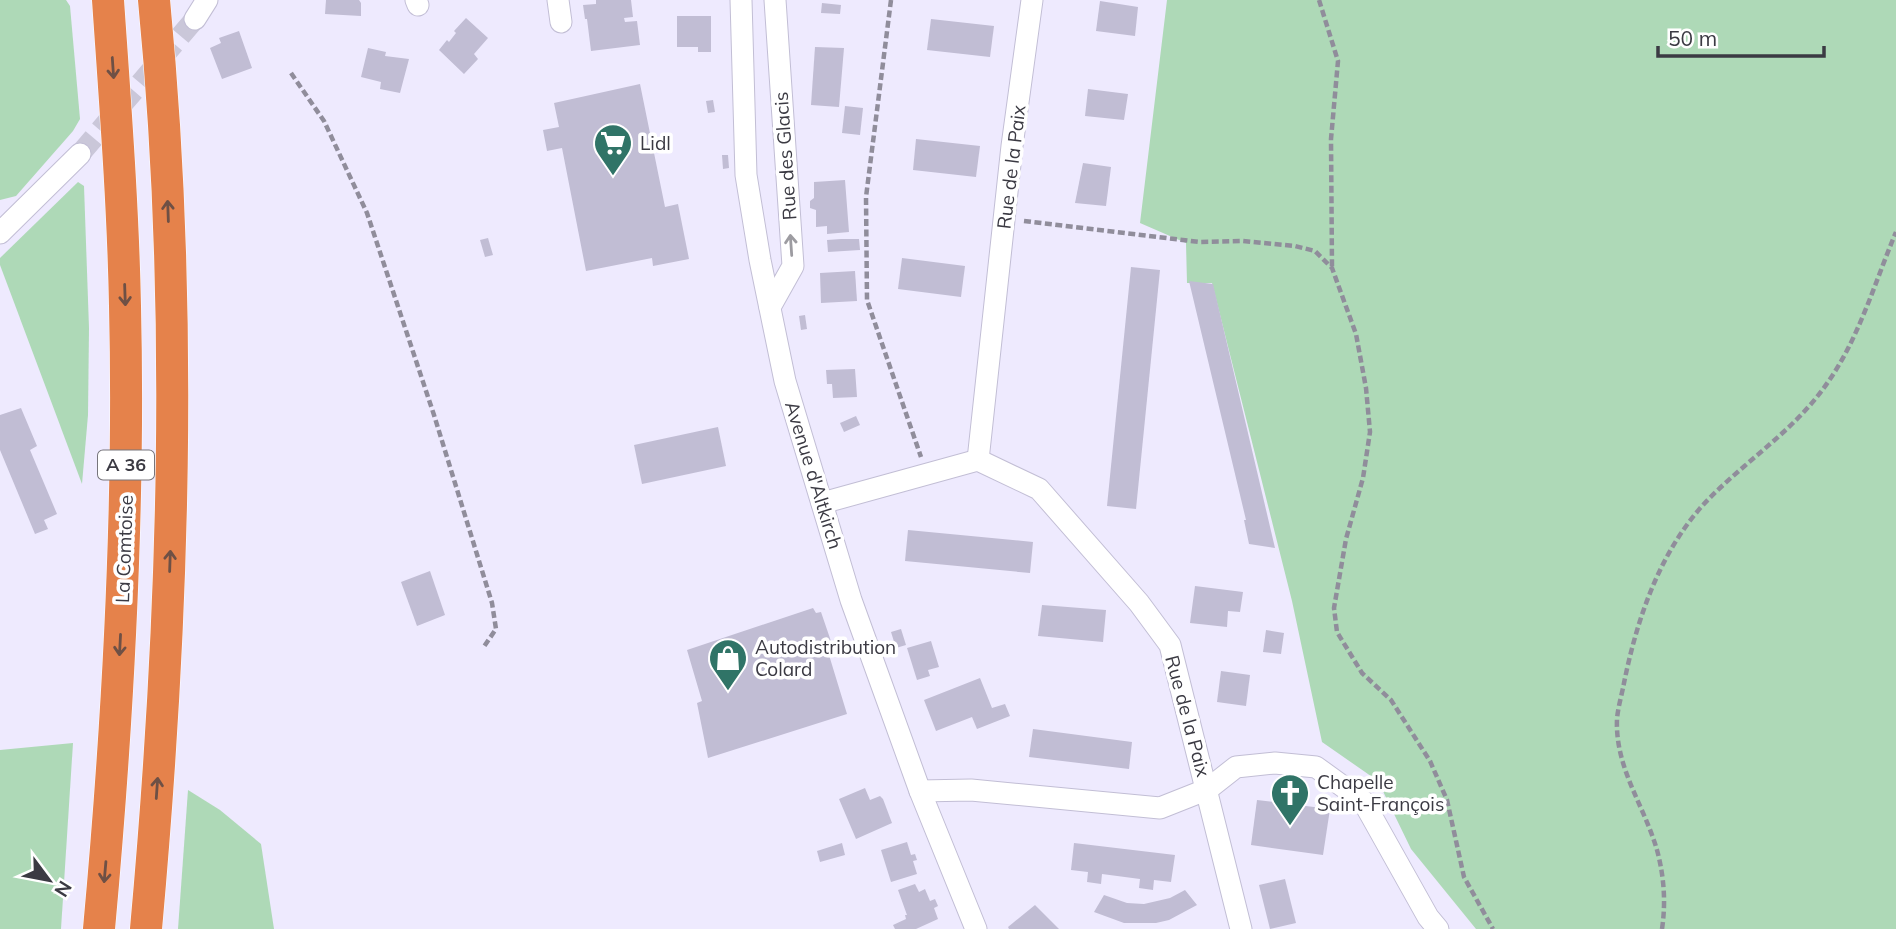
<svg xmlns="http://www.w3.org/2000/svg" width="1896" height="929" viewBox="0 0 1896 929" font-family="Mulish,sans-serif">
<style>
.green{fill:#aed9b7}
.building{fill:#c1bdd4}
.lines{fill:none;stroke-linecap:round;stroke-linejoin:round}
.minor-tunnel{stroke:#cac7d9;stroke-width:21;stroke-dasharray:21 10;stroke-linecap:butt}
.minor-casing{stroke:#c2bed5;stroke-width:23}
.highway-casing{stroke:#fff;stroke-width:33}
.path{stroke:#908d9b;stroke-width:4.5;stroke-dasharray:7 3.5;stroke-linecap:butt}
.minor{stroke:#fff;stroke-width:21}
.highway{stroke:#e5824b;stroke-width:32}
.oneway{stroke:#6e5045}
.oneway2{stroke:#9d9ca1}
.labels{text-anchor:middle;stroke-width:7;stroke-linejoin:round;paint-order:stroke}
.shield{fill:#fff;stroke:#76757b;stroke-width:2}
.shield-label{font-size:18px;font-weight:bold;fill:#3b3a43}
.poi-label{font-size:19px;fill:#3b3a43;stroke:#fff;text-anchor:start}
.street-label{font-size:19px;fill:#3b3a43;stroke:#fff}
</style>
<rect width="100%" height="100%" fill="#eeeafe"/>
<g class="green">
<polygon points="0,0 66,0 70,6 80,119 73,131 16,196 0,200"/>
<polygon points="1167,0 1896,0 1896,929 1476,929 1411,849 1378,781 1322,742 1292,601 1212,283 1187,283 1186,243 1140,223"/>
<polygon points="78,182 84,186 89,328 88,415 82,484 0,265 0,258"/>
<polygon points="73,743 61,929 0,929 0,750"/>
<polygon points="188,790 220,810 261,844 274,929 178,929"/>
</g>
<g class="building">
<polygon points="326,0 359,0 361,3 361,16 325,14"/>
<polygon points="596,0 631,0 633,17 624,18 625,22 637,21 640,45 591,51 587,19 585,19 583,5 596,4"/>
<polygon points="1100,1 1138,7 1135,36 1096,31"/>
<polygon points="822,3 841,5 840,14 821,13"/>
<polygon points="677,16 711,16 711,52 698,52 698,47 677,47"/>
<polygon points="466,18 488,38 474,54 478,59 464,74 439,50 447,40 449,42 456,33 454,31"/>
<polygon points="931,19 994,26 990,57 927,50"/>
<polygon points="239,31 252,68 222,79 210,48 221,43 219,38"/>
<polygon points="815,47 844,48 839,107 811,105"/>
<polygon points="368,48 386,52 385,56 409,59 400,93 380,89 381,82 361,77"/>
<polygon points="640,84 665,207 678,204 689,259 653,266 652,258 586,271 562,148 547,151 543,130 559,127 554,103"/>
<polygon points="1088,89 1128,94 1124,120 1085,116"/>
<polygon points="713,100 715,112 708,113 706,101"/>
<polygon points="845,106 863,108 860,135 842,133"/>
<polygon points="916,139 980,146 976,177 913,170"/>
<polygon points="722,155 728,155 729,168 723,169"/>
<polygon points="1083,163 1111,167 1106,206 1075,203"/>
<polygon points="845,180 849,232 827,234 827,226 816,227 816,210 810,208 810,201 814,198 814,182"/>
<polygon points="488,238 493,255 485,257 480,240"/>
<polygon points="841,239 859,239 860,250 828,252 827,240"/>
<polygon points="902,258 965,266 961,297 898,289"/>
<polygon points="1131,267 1160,270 1136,509 1107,506"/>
<polygon points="855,271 857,301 821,303 820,273"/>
<polygon points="1189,281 1213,284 1275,548 1249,544 1244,520 1246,520"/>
<polygon points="805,315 807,329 801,330 799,316"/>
<polygon points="855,369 857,397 833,398 832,384 827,384 826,370"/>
<polygon points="21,408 37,446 30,450 57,514 44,520 48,529 35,534 0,450 0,415"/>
<polygon points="856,416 860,425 844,432 840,423"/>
<polygon points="718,427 726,466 642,484 634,445"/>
<polygon points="908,530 1033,542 1030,573 905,561"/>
<polygon points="430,571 445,615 417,626 401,582"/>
<polygon points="1195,586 1243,592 1240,612 1228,611 1227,627 1190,623"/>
<polygon points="1042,605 1106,610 1103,642 1038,636"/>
<polygon points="813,608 816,613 821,612 835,653 829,655 847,714 708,758 697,703 702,701 687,650"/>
<polygon points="901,629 906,645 896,648 891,632"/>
<polygon points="1266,630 1284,633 1281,654 1263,652"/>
<polygon points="931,641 939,667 928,670 930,676 917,680 907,648"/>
<polygon points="1221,671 1250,675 1246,706 1217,702"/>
<polygon points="980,678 992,708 1005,704 1010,716 977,729 972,717 936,731 924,700"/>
<polygon points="1033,729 1132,742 1129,769 1029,757"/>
<polygon points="865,788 870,800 880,796 883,799 892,823 856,839 839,799"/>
<polygon points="1257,800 1330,809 1323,855 1251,845"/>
<polygon points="907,842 911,855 915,854 917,860 913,861 917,874 891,882 881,850"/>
<polygon points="842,843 845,855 820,862 817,851"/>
<polygon points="1074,843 1175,855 1171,882 1154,880 1153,890 1139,888 1140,879 1102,874 1101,884 1087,882 1088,872 1071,870"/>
<polygon points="1285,879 1296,923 1270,929 1259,885"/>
<polygon points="915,884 919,892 925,889 930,901 935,899 938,906 934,908 938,919 916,929 895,929 893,925 906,919 905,915 907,915 898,890"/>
<polygon points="1185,890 1197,905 1169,920 1156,923 1124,923 1094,912 1104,895 1127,903 1144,904 1170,898"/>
<polygon points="1035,905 1059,929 1009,929 1008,927"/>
</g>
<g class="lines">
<polyline class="minor-tunnel" points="80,154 195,19"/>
<defs>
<g id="minor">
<polyline points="416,0 418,5"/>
<polyline points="558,0 561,22"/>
<polyline points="741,0 746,175 760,260 785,381 851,600 920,791 976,929"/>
<polyline points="195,19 207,0"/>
<polyline points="0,233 80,154"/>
<polyline points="770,307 793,266 775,0"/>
<polyline points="978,460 1012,146 1032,0"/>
<polyline points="822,503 978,460 1039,489 1139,603 1170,645 1241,929"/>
<polyline points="920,791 971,790 1160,808 1208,789 1236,767 1275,763 1316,767 1363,801 1428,917 1438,929"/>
</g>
<g id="highway">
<path d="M 99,929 C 118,722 130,514 125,306 C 123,204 115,102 108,0"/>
<path d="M 146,929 C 174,620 184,309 154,0"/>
</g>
</defs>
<use href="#minor" class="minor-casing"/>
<use href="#highway" class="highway-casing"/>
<g class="path">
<polyline points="891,0 866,197 867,300 921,457"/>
<polyline points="1319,0 1338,61 1331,139 1332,268"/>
<polyline points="291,73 324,121 367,213 434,415 492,603 496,629 483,648"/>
<polyline points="1024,221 1200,242 1243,241 1295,246 1315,251 1332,268 1356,334 1366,388 1370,432 1363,478 1346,539 1334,608 1337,632 1362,673 1391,700 1430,761 1447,800 1464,877 1493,929"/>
<path d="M 1662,929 C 1666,902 1664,876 1657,850 C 1644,805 1615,768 1617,719 C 1618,707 1622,694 1624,683 C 1637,619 1659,554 1703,505 C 1743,462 1795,431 1828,382 C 1859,338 1875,282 1896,232"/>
</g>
<use href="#minor" class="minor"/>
<use href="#highway" class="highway"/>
</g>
<defs><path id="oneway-shaft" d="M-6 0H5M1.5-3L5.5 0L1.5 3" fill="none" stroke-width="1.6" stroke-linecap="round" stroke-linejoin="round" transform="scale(1.75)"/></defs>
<g class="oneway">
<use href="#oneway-shaft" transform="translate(113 68) rotate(86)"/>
<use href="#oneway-shaft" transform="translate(168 211) rotate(-92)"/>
<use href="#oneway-shaft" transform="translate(125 295) rotate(88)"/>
<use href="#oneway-shaft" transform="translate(170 561) rotate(-88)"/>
<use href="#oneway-shaft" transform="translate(120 645) rotate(93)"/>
<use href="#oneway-shaft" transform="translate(157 788) rotate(-86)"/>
<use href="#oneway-shaft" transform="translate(105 872) rotate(95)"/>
</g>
<use class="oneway2" href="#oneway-shaft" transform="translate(791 245) rotate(-94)"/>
<defs>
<symbol id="supermarket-pin" viewBox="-11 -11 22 30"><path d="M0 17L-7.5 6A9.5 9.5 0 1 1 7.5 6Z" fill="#307467" stroke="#fff"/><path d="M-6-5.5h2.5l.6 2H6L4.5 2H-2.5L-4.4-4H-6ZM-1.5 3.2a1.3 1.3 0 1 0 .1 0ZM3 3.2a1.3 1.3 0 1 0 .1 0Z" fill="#fff"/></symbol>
<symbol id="shop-pin" viewBox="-11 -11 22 30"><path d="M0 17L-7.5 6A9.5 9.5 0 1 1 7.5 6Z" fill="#307467" stroke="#fff"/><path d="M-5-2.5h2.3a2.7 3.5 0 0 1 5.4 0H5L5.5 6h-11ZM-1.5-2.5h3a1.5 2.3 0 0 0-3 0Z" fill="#fff"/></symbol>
<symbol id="church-pin" viewBox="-11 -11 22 30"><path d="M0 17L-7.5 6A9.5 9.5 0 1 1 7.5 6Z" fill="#307467" stroke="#fff"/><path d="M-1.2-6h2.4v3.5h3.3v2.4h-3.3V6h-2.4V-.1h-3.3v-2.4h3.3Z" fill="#fff"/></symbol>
</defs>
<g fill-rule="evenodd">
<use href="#supermarket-pin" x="591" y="121" width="44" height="60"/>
<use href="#shop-pin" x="706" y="636" width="44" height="60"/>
<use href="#church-pin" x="1268" y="771" width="44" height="60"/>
</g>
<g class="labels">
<rect class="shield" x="98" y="450.5" width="56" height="29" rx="5"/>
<g class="shield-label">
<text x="126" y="471">A 36</text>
</g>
<g class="poi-label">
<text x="640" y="150">Lidl</text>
<text x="755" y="654">Autodistribution<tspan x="755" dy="22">Colard</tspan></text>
<text x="1317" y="789">Chapelle<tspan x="1317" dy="22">Saint-François</tspan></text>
</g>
<g class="street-label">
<text transform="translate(785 156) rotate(-94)" y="7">Rue des Glacis</text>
<text transform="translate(1011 167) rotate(-83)" y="7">Rue de la Paix</text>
<text transform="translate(814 475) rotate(73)" y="7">Avenue d'Altkirch</text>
<text transform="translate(124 549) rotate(-88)" y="7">La Comtoise</text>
<text transform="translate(1188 716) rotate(75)" y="7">Rue de la Paix</text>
</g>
</g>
<g transform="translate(49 880) rotate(122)" stroke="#ffffff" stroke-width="5" paint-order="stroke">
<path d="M0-5L12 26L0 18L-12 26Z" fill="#3b3a43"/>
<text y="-10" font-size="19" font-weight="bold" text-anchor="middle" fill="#3b3a43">N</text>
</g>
<path d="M1658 46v10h166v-10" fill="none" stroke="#3b3a43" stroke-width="3.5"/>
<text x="1668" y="46" font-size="21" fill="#3b3a43" stroke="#ffffff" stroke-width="5" paint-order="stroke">50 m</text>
</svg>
